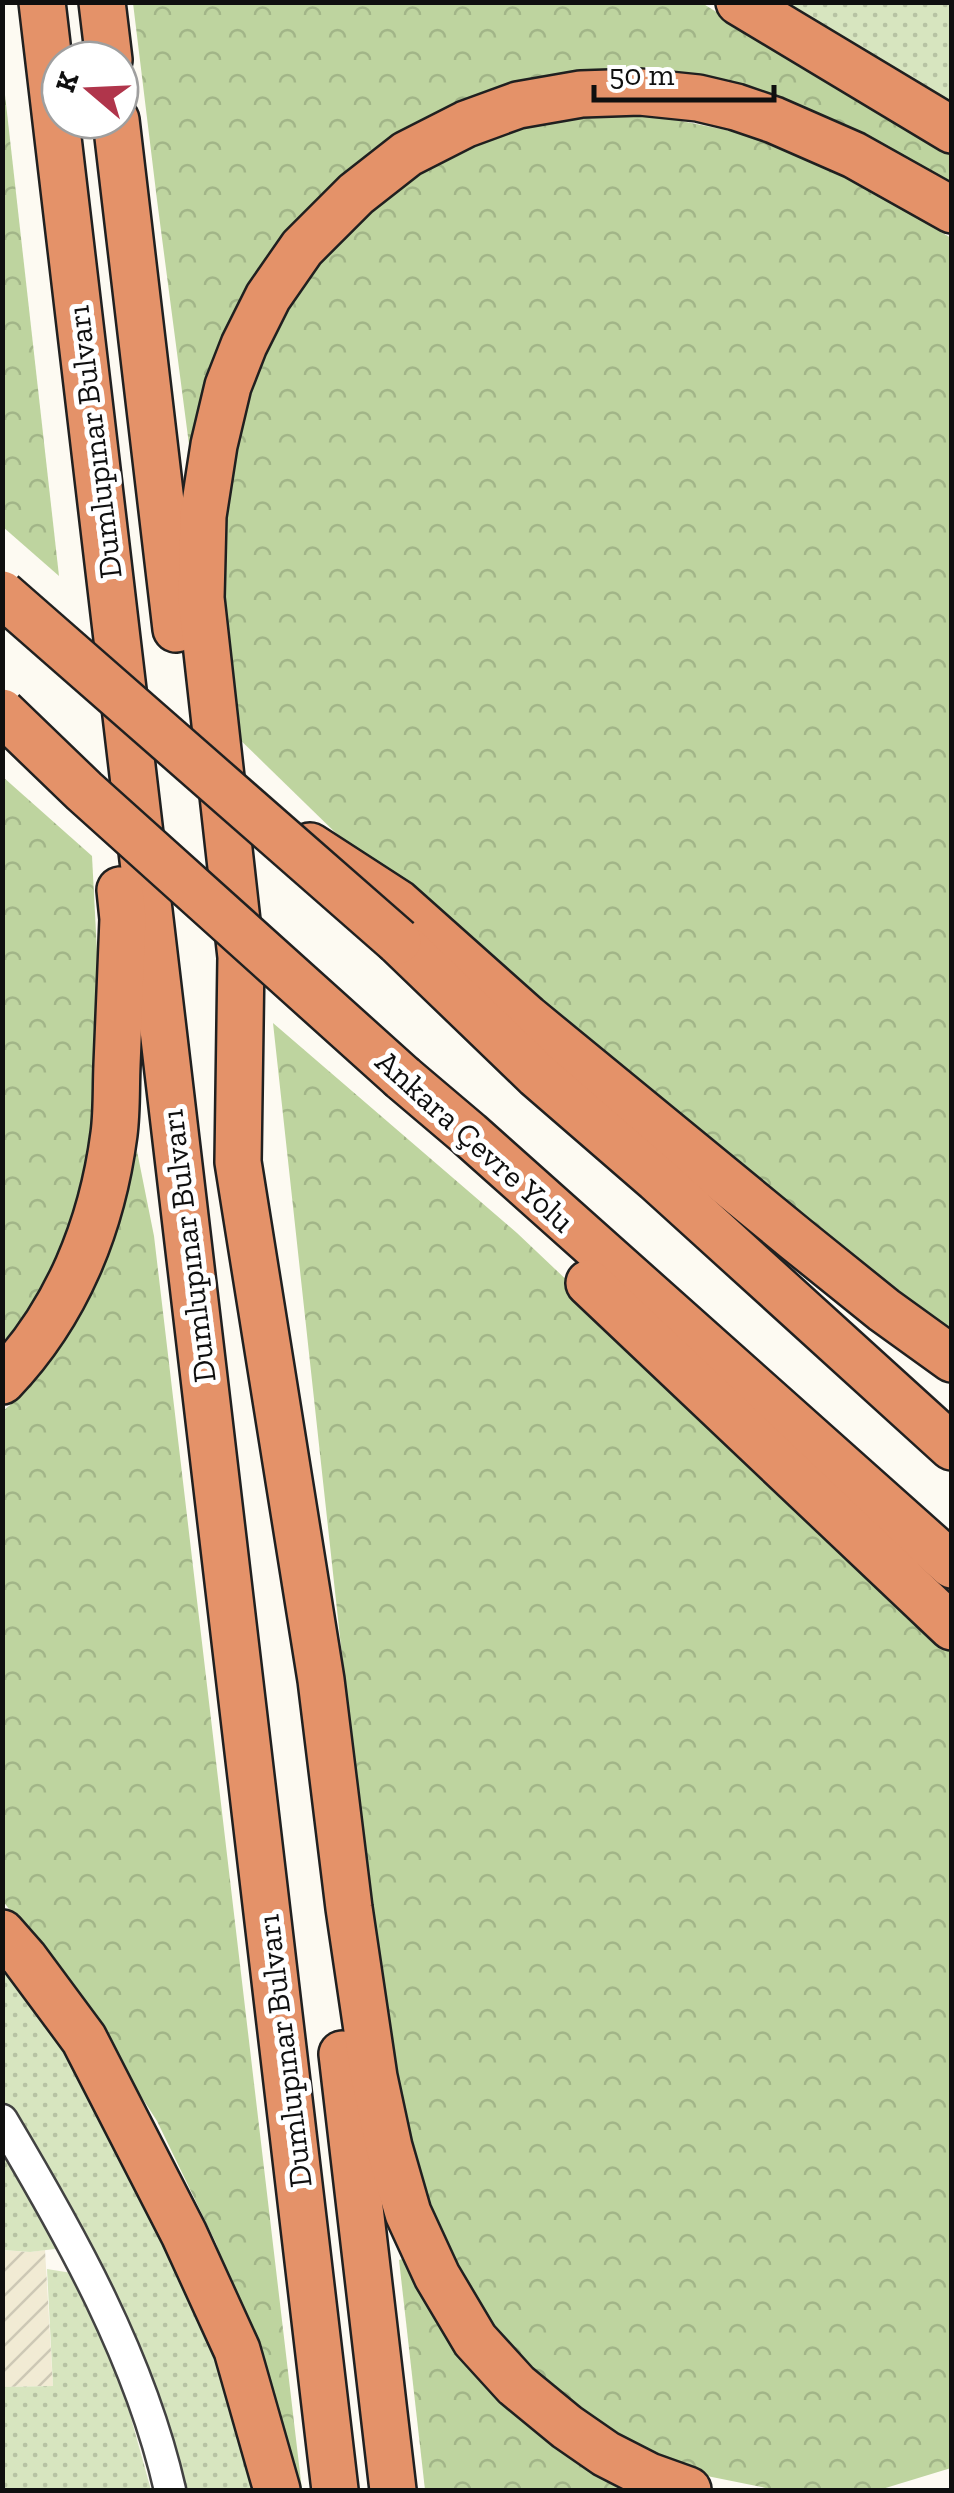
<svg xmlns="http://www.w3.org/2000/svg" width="954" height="2493" viewBox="0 0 954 2493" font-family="'Zilla Slab',serif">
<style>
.farmland{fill:url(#farmland-furrows)}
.grass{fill:url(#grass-dots)}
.forest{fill:url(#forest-crowns)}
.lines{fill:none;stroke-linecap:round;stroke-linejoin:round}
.minor-casing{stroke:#424242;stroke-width:35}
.highway-casing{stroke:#202020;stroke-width:50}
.minor{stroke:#fff;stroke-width:30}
.highway{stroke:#e49269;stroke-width:45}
.highway-bridge-casing{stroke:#202020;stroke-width:50;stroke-linecap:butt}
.highway-bridge{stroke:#e49269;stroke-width:45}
.labels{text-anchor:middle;stroke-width:10;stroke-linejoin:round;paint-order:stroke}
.street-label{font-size:32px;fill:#0f0f0f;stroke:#fff}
</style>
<defs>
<pattern id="farmland-furrows" width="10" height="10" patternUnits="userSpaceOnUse" patternTransform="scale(2.5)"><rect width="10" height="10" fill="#f1ebd4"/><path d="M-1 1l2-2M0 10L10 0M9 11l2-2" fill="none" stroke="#cdc8b5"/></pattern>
<pattern id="grass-dots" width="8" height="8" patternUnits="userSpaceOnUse" patternTransform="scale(2.5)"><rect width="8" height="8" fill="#d7e5bf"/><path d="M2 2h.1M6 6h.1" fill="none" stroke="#b7c3a3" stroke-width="1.8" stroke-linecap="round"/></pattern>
<pattern id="forest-crowns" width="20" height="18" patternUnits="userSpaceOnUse" patternTransform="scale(2.5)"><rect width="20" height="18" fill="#bed49f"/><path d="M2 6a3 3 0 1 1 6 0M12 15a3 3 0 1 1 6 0" fill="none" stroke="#a2b588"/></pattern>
</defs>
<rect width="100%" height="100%" fill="#fdfaf2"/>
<polygon class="farmland" points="2,2250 30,2252 45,2250 53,2386 3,2387"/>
<g class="grass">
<polygon points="779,3 951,3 951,106"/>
<polygon points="2,1967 18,1984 103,2106 182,2273 244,2440 260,2490 180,2490 3,2106"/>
<polygon points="2,2151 63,2248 30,2252 3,2250"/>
<polygon points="47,2269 78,2274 123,2389 151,2490 3,2490 2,2387 53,2386"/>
</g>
<g class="forest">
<polygon points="133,3 702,3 779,51 951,154 951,190 866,141 529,82 485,93 421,120 357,164 297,222 193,475 157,200"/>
<polygon points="3,77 59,576 3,527"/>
<polygon points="608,117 661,117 767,138 829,164 951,238 951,1343 384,880 229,729 216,506 243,392 291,293 376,201 434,163 494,135 555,120"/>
<polygon points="3,777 92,856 98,971 98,1155 39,1306 3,1348"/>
<polygon points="273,1023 517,1233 802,1503 951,1649 951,2468 879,2490 776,2490 702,2475 641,2452 519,2366 438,2248 407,2151 373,1970 350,1729"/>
<polygon points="137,1151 154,1236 302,2490 295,2490 264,2382 216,2243 157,2121 88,2014 3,1901 3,1411 23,1394 53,1355 100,1277 116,1228"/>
<polygon points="408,2257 633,2490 425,2490 399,2260"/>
</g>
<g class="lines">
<defs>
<path id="minor" d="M 2,2120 C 71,2236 140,2358 170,2490"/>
<g id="highway">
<polyline points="42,2 335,2490"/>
<polyline points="102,2 109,60"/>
<polyline points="739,2 952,130"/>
<polyline points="116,120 176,629"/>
<polyline points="310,846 398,903 527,1018 796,1239 884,1310 952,1359"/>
<polyline points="398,941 537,1075 657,1179 952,1447"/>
<polyline points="403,1078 469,1134 952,1565"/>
<polyline points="589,1283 952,1627"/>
<path d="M 2,1381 C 67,1313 102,1226 114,1134 C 117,1111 116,1088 117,1065 C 119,1016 121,968 123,919 L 120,890"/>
<polyline points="2,1933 24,1958 84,2039 184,2234 237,2350 277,2490"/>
<polyline points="342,2054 393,2490"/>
<polyline points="688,2490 649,2476 606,2454 567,2427 516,2385 475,2340 437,2276 408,2213 389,2147 374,2077 349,1908 321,1680 238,1162 241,957 201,598 203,516 214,445 228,386 244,345 268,297 302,248 356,194 407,154 466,124 518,105 581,94 640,92 698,98 736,107 774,120 854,155 952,210"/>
</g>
</defs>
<use href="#minor" class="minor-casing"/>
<use href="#highway" class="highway-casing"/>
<use href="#minor" class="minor"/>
<use href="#highway" class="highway"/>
<defs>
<g id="highway-bridge">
<polyline points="2,594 398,941"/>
<polyline points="2,712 84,791 403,1078"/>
</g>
</defs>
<use href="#highway-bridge" class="highway-bridge-casing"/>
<use href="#highway-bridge" class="highway-bridge"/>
</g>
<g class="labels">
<g class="street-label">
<text transform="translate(94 442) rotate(-97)" y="11">Dumlupınar Bulvarı</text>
<text transform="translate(475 1141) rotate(42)" y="11">Ankara Çevre Yolu</text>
<text transform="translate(188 1246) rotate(-97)" y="11">Dumlupınar Bulvarı</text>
<text transform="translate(284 2051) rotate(-97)" y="11">Dumlupınar Bulvarı</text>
</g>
</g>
<rect width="954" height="2493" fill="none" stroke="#0f0f0f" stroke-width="10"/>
<g transform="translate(90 90) rotate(289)"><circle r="48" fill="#ffffff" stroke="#9f9f9f" stroke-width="2.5"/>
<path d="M0-8L18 38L0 25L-18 38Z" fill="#b0354b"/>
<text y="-15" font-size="28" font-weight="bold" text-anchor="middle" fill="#0f0f0f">K</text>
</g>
<path d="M594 85v15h180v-15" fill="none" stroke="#0f0f0f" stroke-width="5"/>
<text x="609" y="85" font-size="30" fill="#0f0f0f" stroke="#ffffff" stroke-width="8" paint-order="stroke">50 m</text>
</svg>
